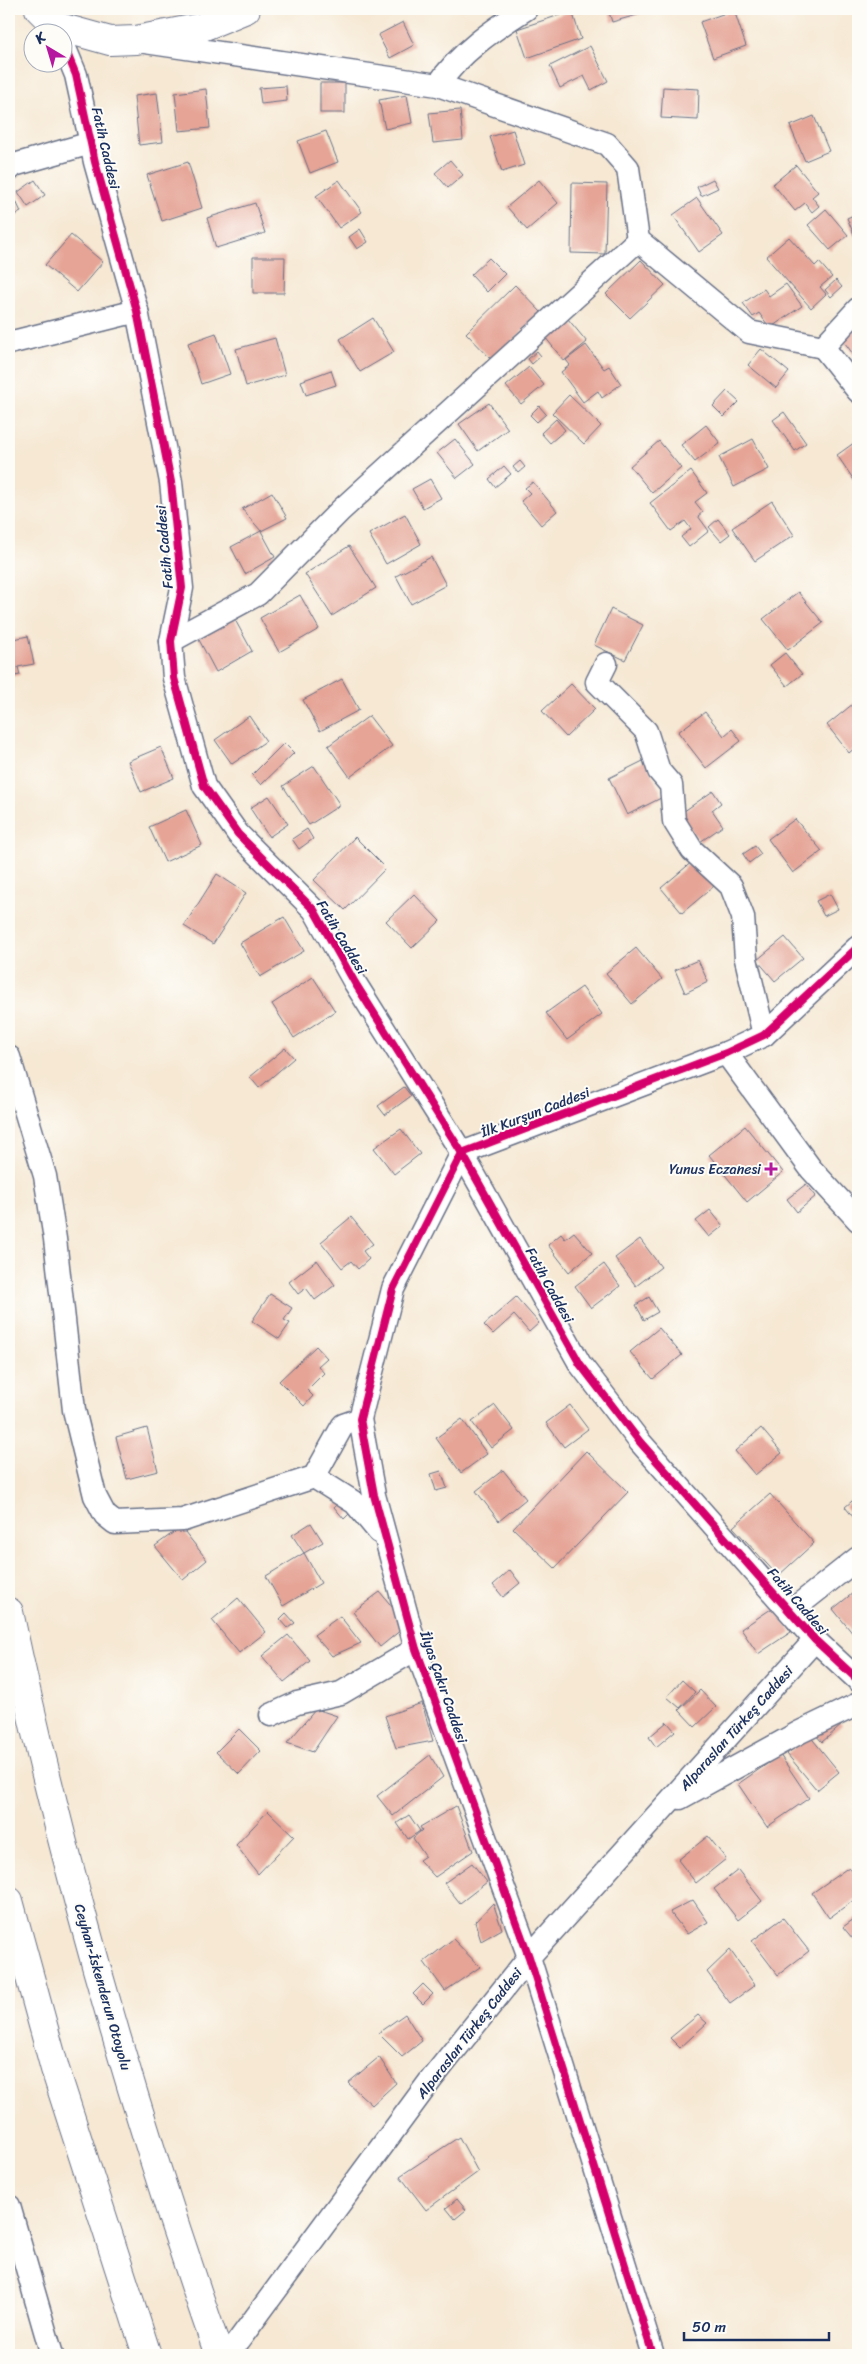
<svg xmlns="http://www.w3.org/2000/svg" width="867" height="2364" viewBox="0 0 867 2364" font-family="Sriracha,sans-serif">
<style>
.building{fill:#e5a496}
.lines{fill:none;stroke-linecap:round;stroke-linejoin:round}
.street-casing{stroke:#687087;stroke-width:25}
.secondary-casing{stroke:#687087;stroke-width:30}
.highway-casing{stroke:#687087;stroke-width:30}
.street{stroke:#fff;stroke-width:22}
.secondary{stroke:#fff;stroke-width:28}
.highway{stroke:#fff;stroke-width:28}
.cycleway-casing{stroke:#fdfcf7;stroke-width:11}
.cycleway{stroke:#d6006c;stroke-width:8}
.poi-dot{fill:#b5179e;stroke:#fdfcf7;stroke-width:2}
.labels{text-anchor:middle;stroke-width:4;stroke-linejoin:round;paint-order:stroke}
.street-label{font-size:14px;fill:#1b2f5e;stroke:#fdfcf7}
.poi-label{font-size:14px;fill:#1b2f5e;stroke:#fdfcf7;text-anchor:end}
</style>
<rect width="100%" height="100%" fill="#fdfcf7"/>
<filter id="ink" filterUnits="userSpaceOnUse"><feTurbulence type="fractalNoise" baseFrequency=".02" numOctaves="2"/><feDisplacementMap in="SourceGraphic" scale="10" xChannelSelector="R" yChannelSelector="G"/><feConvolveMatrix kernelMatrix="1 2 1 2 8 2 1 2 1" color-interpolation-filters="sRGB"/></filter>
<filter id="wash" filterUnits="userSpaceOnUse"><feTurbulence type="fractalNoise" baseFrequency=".0096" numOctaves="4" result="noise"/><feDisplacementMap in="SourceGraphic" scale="20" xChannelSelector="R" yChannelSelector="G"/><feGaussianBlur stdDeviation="1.12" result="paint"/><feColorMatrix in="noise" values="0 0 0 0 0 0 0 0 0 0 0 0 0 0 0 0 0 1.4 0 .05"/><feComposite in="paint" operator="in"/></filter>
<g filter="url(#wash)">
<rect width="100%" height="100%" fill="#f6e8d3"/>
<g id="blocks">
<g class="building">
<polygon points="608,9 658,9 612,22"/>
<polygon points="734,10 746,46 713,58 700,22"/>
<polygon points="572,11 581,39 527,58 517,29"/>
<polygon points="403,22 414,45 390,58 378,35"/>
<polygon points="590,46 608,81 591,90 584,76 560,88 550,66"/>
<rect x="320" y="83" width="25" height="30"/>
<polygon points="286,86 287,101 261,104 259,88"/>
<polygon points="663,87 699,89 698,120 661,118"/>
<polygon points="206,89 210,128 179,131 175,93"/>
<polygon points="157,93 163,142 139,145 134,96"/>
<polygon points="407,95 412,123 385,129 379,100"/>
<polygon points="460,110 463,140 433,143 429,113"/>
<polygon points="814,116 829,151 805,161 790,126"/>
<polygon points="513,130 524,165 502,172 490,137"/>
<polygon points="326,131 338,162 310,173 298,141"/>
<polygon points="450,160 463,175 448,188 435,173"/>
<polygon points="188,162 202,208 162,221 147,175"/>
<polygon points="796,165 818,192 812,197 819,206 812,212 805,203 795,211 773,184"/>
<polygon points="713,179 718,188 701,196 697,187"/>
<polygon points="35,180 45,195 28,207 18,192"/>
<polygon points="339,180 362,212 339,228 316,196"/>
<polygon points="539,180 558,203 527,230 507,207"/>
<polygon points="572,183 607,184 605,254 571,253"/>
<polygon points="14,197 21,212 9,218 9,200"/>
<polygon points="697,198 723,235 699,252 673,215"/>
<polygon points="255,203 265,233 216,248 207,218"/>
<polygon points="826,209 848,235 830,250 808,225"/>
<polygon points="858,213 858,235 855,237 847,218"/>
<polygon points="360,229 368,242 357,249 349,237"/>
<polygon points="71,235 103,262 77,292 45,265"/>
<polygon points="789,237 815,266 819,262 832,277 820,287 826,294 811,308 766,257"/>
<polygon points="253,257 285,257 284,293 253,293"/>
<polygon points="489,258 505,274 487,292 471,275"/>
<polygon points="641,260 665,285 630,318 606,294"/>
<polygon points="836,280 842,287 831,297 825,290"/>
<polygon points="786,284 802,306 770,328 759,313 753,317 743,303 764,289 769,296"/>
<polygon points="515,285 542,313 492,360 466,333"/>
<polygon points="373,318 394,352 360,372 340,339"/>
<polygon points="568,319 587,342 564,361 545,337"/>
<polygon points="858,327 858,361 842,339"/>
<polygon points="216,333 230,374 201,384 188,343"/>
<polygon points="275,338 285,375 246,386 236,349"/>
<polygon points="586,345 604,369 609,366 621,384 602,398 598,391 583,402 561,372 570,365 566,360"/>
<polygon points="761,349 789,372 776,388 748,365"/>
<polygon points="537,351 541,356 532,364 528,359"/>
<polygon points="529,367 544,385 521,404 506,386"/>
<polygon points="331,370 336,385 306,395 301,381"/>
<polygon points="727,391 739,402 724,417 713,406"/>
<polygon points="569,395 601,426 584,444 552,413"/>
<polygon points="489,403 508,429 478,451 459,424"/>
<polygon points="539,406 546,414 537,422 530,415"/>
<polygon points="784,412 806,443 795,451 773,420"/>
<polygon points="556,419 565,430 550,443 541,433"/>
<polygon points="706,425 720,443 695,462 681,445"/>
<polygon points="455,439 475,464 457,478 437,453"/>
<polygon points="753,439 769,469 734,487 719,457"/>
<polygon points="858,440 858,486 837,455"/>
<polygon points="659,441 681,468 652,493 630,466"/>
<polygon points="520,461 525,467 518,473 513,467"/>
<polygon points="504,466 511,474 495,487 489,479"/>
<polygon points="691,471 707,493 695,502 703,512 698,516 709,531 689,547 681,537 691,529 685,521 671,531 650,503"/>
<polygon points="430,479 441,498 423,508 412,489"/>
<polygon points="533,482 557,511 541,525 521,501 530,493 525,488"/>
<polygon points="272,492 287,518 261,531 242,509"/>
<polygon points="772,501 794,535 755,561 732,528"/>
<polygon points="405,514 421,544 386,564 369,534"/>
<polygon points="718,519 730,534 721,541 709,527"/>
<polygon points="261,531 275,557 245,574 231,547"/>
<polygon points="349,546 376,588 332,616 305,574"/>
<polygon points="431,557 446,585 411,604 396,576"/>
<polygon points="798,592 823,623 788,650 763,619"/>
<polygon points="300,595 319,629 279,652 260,618"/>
<polygon points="611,609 643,625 625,660 594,645"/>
<polygon points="234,618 252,651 216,672 198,638"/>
<polygon points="28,636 34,664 18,667 20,675 9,677 9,640"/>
<polygon points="785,653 802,674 787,686 770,665"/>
<polygon points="342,679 359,710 320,731 303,700"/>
<polygon points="571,684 595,709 566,737 542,711"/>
<polygon points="854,703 858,709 858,745 849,753 827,725"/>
<polygon points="705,712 724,736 732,729 741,741 706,768 678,732"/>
<polygon points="249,716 266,741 232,764 215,740"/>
<polygon points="369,716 392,746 350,777 328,746"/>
<polygon points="284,743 294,753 261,785 252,775"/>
<polygon points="161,747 174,778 141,792 128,761"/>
<polygon points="645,760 663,797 627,815 609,778"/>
<polygon points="314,766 340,805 309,825 283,786"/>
<polygon points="713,791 721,803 712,810 723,826 700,842 680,814"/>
<polygon points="269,796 288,824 269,837 250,808"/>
<polygon points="186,810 202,845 165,862 149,827"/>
<polygon points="795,819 822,851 793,873 768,839"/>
<polygon points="307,829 313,839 299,849 292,839"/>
<polygon points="355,837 386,868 345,910 314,880"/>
<polygon points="755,846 761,854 749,863 743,854"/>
<polygon points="693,861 714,886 682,913 661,888"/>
<polygon points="217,874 246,893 213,944 184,926"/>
<polygon points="414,894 440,921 412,948 386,921"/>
<polygon points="830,894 838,909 824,916 816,901"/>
<polygon points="284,917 304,951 260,977 240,943"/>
<polygon points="785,937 803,958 775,981 757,960"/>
<polygon points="636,948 662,979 632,1004 606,973"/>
<polygon points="698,960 708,982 685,993 675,970"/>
<polygon points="313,977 335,1011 294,1038 272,1004"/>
<polygon points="582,987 602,1014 567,1040 546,1013"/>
<polygon points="285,1048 294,1058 259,1088 250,1077"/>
<polygon points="404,1087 411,1096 385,1115 378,1106"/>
<polygon points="745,1126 783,1172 747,1202 709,1155"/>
<polygon points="401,1129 420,1154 394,1174 374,1148"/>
<polygon points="806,1184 816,1196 797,1212 787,1199"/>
<polygon points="710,1210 723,1226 709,1237 696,1221"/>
<polygon points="351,1217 373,1244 363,1251 369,1259 358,1269 351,1261 342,1268 321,1242"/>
<polygon points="574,1232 592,1253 569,1272 548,1245 561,1234 565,1239"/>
<polygon points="640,1239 661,1267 636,1286 615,1258"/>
<polygon points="317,1260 335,1285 315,1300 306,1288 298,1294 289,1282"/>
<polygon points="604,1264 620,1286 591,1308 575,1286"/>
<polygon points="270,1294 292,1308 284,1320 290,1323 279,1339 252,1321"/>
<polygon points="516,1297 539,1323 529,1332 514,1315 493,1334 484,1325"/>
<polygon points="649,1297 658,1312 644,1320 636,1305"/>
<polygon points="659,1328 682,1355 653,1379 630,1352"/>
<polygon points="316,1346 327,1358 318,1366 324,1373 307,1390 313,1396 304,1406 279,1381"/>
<polygon points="495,1405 514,1430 491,1448 472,1422"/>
<polygon points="570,1405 588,1429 564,1447 546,1423"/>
<polygon points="462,1419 487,1454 461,1473 436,1438"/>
<polygon points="147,1428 158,1471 127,1479 116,1437"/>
<polygon points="761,1428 782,1453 755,1475 735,1451"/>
<polygon points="586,1451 628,1492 555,1568 513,1528"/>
<polygon points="503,1470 526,1499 499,1521 476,1491"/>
<polygon points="441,1471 447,1488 436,1491 431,1474"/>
<polygon points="770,1494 814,1543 778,1576 733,1527"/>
<polygon points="858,1496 858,1523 845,1507"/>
<polygon points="344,1499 353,1510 344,1519 334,1507"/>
<polygon points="311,1523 323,1542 304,1553 292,1535"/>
<polygon points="181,1527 207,1560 183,1580 155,1546"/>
<polygon points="304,1553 321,1583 283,1606 266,1576"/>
<polygon points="510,1570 520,1583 503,1597 493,1585"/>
<polygon points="858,1589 858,1640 833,1609"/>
<polygon points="380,1592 407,1625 380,1647 353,1612"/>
<polygon points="238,1598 266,1632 239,1653 212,1620"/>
<polygon points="774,1607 791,1632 758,1654 741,1629"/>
<polygon points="286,1613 295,1623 288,1628 280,1619"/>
<polygon points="340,1616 361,1643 332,1656 314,1635"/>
<polygon points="288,1635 310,1661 284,1682 262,1656"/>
<polygon points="682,1680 695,1692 680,1708 667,1697"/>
<polygon points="700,1690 716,1707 695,1727 679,1710"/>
<polygon points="422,1703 433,1741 396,1748 385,1716"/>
<polygon points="316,1709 337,1716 313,1752 287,1743"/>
<polygon points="835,1717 842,1725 822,1742 815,1734"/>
<polygon points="667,1722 675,1731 656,1747 649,1737"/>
<polygon points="239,1729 261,1751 239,1774 216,1752"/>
<polygon points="809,1735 839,1772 817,1790 787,1754"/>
<polygon points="430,1755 443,1777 393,1816 377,1796"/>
<polygon points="780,1755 809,1798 767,1827 738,1784"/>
<polygon points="456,1806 473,1851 435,1877 419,1860 425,1856 413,1838 422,1830 420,1827"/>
<polygon points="268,1811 294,1836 258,1874 236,1845"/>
<polygon points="409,1815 420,1831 408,1839 397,1823"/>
<polygon points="708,1836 726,1859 696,1883 678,1860"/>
<polygon points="472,1863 487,1882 460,1903 444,1883"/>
<polygon points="849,1867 858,1880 858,1897 829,1918 812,1893"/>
<polygon points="738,1870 762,1901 738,1920 714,1889"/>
<polygon points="693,1900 708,1922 687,1934 670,1912"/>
<polygon points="493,1903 502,1929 481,1941 475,1922"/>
<polygon points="858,1916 858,1935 853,1939 843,1927"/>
<polygon points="783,1918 809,1951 778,1975 752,1941"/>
<polygon points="453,1939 480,1967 445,1991 424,1962"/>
<polygon points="730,1950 755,1985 730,2003 707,1972"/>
<polygon points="423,1984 433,1994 423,2004 413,1994"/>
<polygon points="405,2014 422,2041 402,2057 378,2033"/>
<polygon points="698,2015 707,2023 680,2048 670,2038"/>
<polygon points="379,2057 396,2083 372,2105 348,2083"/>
<polygon points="459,2137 478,2172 426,2210 400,2176"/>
<polygon points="457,2199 466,2210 455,2219 446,2208"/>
</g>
</g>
</g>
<g filter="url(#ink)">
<use href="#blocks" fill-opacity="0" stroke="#687087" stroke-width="1"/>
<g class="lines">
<defs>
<g id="street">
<polyline points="62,41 76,75 95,162 137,311 171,482 182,588 171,641 174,678 204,786 238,834 314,910 355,983 462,1153 580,1364 640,1442 815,1640 858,1680"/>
<polyline points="145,42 438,85 607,144 628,168 638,240 749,332 823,347"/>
<path d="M 438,85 C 459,53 494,29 526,9"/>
<polyline points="9,170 14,165 91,143"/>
<polyline points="9,343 137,311"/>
<polyline points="823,347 858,391"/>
<polyline points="823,347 858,309"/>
<polyline points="171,641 258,594 341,510 638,240"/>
<polyline points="606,664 597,682 646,731 659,771 671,785 674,821 692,850 731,886 743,917 746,959 764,1035"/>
<polyline points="726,1053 811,1169 858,1220"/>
<polyline points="9,1057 45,1176 55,1239 74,1410 95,1496 105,1515 115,1523 183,1520 314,1477 343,1425 360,1419"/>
<polyline points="314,1477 355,1503 379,1532"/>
<polyline points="791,1611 858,1558"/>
<polyline points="271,1715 297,1703 341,1693 416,1649"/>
<polyline points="680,1798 800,1732 858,1704"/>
<polyline points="9,2206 52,2355"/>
<polyline points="228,2355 430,2081 529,1957 815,1640"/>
<polyline points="653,2355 529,1957 416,1649 374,1495 360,1419 393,1289 462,1153 726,1053 764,1035 858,947"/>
</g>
<polyline id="secondary" points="39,9 56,26 110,41 136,40 202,27 246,9"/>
<g id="highway">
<path d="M 9,1612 C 62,1864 134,2112 219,2355"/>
<polyline points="9,1901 55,2069 147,2355"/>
</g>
</defs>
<use href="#street" class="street-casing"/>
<use href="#secondary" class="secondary-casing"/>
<use href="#highway" class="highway-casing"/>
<use href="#street" class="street"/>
<use href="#secondary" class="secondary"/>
<use href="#highway" class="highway"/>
<defs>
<g id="cycleway">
<polyline points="62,41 76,75 95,162 137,311 171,482 182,588 171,641 174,678 204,786 238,834 314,910 355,983 462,1153 580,1364 640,1442 815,1640 858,1680"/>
<polyline points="653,2355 529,1957 416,1649 374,1495 360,1419 393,1289 462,1153 726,1053 764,1035 858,947"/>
</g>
</defs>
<use href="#cycleway" class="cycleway-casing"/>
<use href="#cycleway" class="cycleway"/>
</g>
</g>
<path class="poi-dot" d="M768.5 1161.5h5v5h5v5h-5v5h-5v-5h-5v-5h5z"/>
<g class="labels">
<g class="street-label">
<text transform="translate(106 148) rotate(77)" y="5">Fatih Caddesi</text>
<text transform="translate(164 547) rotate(-95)" y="5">Fatih Caddesi</text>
<text transform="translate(342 937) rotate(59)" y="5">Fatih Caddesi</text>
<text transform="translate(535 1112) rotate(-21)" y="5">İlk Kurşun Caddesi</text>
<text transform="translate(550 1285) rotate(61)" y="5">Fatih Caddesi</text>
<text transform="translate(798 1601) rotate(49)" y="5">Fatih Caddesi</text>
<text transform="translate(444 1687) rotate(71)" y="5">İlyas Çakır Caddesi</text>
<text transform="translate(736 1728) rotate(-48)" y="5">Alparaslan Türkeş Caddesi</text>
<text transform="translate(103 1987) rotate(74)" y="5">Ceyhan-İskenderun Otoyolu</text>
<text transform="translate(469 2033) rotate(-52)" y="5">Alparaslan Türkeş Caddesi</text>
</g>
<g class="poi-label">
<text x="761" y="1174">Yunus Eczanesi</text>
</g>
</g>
<rect width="867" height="2364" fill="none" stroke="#fdfcf7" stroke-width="30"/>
<g transform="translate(48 48) rotate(322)"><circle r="24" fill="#fdfcf7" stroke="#a3aaba"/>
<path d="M0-4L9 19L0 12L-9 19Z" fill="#b5179e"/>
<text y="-8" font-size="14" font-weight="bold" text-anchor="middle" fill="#1b2f5e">K</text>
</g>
<path d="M684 2332v8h145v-8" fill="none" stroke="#1b2f5e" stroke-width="2.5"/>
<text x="692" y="2332" font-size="15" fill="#1b2f5e" stroke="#fdfcf7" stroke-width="4" paint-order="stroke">50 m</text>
</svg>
